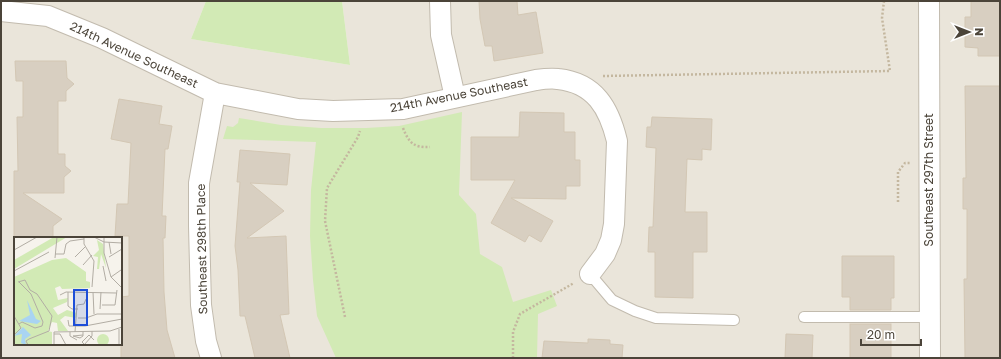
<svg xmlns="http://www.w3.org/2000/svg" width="1001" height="359" viewBox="0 0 1001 359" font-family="'Golos Text',sans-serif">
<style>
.residential{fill:#eae5da;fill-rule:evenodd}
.green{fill:#d2eab5}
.building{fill:#d8cfc1;stroke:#d3c7b4}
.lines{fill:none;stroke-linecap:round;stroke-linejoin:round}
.lane-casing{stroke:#c2bbae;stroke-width:12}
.street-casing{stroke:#c2bbae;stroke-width:22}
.path{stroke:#c4b79f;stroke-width:2.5;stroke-dasharray:2 2;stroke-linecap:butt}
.lane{stroke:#fff;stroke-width:10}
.street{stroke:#fff;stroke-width:20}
.labels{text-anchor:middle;stroke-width:4;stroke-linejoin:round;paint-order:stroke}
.street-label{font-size:12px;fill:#4b4439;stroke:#fff}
.inset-road{fill:none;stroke:#b2ada4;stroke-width:1}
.view{fill:#1d4ed8;fill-opacity:0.15;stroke:#1d4ed8;stroke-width:2}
.inset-edge{fill:none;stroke:#4b4439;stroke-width:2}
</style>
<rect width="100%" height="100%" fill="#f6f3ec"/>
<path class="residential" d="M 1,1 L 206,1 L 191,39 L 350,65 L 342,1 L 1000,1 L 1000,358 L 1,358 ZM 15,238 L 121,238 L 121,344 L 15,344 Z"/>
<g class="green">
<polygon points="206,1 342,1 350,65 191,39"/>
<polygon points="462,112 459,195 476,214 480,254 502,267 513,302 551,290 557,306 538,314 537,358 336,358 317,316 313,280 310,236 311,190 316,142 223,139 227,126 233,127 238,123 239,118 281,125 321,128 366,128 399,126"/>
</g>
<g class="building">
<polygon points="479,1 517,1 518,15 536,12 543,53 494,61 492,46 485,46 480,19"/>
<polygon points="971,1 1000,1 1000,56 978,56 978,48 965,47 965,17 971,17"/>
<polygon points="15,61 66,61 67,78 74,84 66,91 66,101 58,101 58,154 65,154 65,166 71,171 64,177 64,193 23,193 62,219 53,226 53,238 14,238 14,171 18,171 17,117 23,117 23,81 16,81"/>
<polygon points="965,86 1000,86 1000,358 965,358 964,279 967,279 967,209 963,209 963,178 966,178"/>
<polygon points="119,99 162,106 159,124 172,126 168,149 165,149 162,216 166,216 165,238 163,238 164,292 167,330 175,358 121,358 121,297 129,296 129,236 115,236 117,204 128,204 131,143 111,139"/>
<polygon points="520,112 564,113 564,132 575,132 575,160 580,160 580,186 566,186 566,199 511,198 553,221 541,242 529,235 525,242 491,223 515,180 471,180 471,137 519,137"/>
<polygon points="652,117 712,119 711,150 702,149 702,160 687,159 685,212 707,212 707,252 693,252 693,298 655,297 655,252 648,252 649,227 653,227 656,148 646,147 647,127 651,127"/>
<polygon points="240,150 290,154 287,185 250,183 284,211 247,238 286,236 289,314 280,315 290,358 255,358 245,316 240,316 238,270 235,246 240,182 237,182"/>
<polygon points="842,256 894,256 894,298 891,298 891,310 850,310 850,297 842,297"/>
<rect x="850" y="324" width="41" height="34"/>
<polygon points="786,334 813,335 812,358 785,358"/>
<polygon points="588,339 610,340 610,344 623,345 622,358 542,358 544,341 588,343"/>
</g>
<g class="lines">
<defs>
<g id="lane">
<polyline points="590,274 612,300 635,311 656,318 734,320"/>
<polyline points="804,317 929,317"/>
</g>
<g id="street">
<polyline points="440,1 441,35 455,97"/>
<polyline points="929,1 930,358"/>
<path d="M 1,11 L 48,16 L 102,38 L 215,93 L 298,109 L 333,111 L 403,109 L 536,80 C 543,79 551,78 558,79 C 595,83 609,108 617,141 L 614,224 L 611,240 L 605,254 L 590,274"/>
<polyline points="211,358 206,341 201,305 199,226 199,183 215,93"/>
</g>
</defs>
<use href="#lane" class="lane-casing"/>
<use href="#street" class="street-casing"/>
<g class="path">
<polyline points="603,76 890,71 882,18 884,1"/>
<path d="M 403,128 C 409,143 414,148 430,147"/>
<polyline points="898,202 898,172 905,163 911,163"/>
<polyline points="345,317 325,221 327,188 358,137 360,131"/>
<polyline points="513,358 513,332 520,314 574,283"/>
</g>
<use href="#lane" class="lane"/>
<use href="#street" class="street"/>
</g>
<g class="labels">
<g class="street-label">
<text transform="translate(134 55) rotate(25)" y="4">214th Avenue Southeast</text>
<text transform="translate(459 95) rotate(-11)" y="4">214th Avenue Southeast</text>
<text transform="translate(929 180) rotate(-90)" y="4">Southeast 297th Street</text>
<text transform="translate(202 249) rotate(-91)" y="4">Southeast 298th Place</text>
</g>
</g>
<g transform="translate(14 237)">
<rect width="108" height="108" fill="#f6f3ec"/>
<path d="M 40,0 L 53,0 L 0,32 L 0,23 ZM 83,3 L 89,7 L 92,31 L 87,17 L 85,32 L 83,32 L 84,20 L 79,19 L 85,13 ZM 52,21 L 72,35 L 72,44 L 76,45 L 76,51 L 48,52 L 46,49 L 41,51 L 44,63 L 54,61 L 53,65 L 39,71 L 44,78 L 53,73 L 63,76 L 62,81 L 51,79 L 46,83 L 54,94 L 44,94 L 43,86 L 38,85 L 34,94 L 38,95 L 38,108 L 0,108 L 0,40 L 38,23 ZM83 103a6 6 0 1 1 12 0a6 6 0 1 1-12 0Z" fill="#d2eab5"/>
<path d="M 13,63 L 22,82 L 27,84 L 23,87 L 5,84 L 16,78 ZM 9,90 L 17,98 L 11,102 L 12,108 L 7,106 L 8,97 L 0,99 Z" fill="#a9d4f2"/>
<path class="inset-road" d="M 70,0 L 70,7 L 80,24 L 78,50M 80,0 L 90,5 L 108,6M 90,0 L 90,16 L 97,40 L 108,51M 95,5 L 97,17M 0,13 L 23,0M 41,17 L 50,17 L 52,7 L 56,4 L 70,2M 61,20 L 71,10M 95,20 L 108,12M 41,21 L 43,0M 69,28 L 78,18M 89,29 L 92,44M 0,34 L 35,15M 97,40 L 107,33M 4,45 L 11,43 L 16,53 L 23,57 L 38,79 L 35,94 L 15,102 L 12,104 L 14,108M 54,55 L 54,69 L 58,72 L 64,72M 79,55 L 80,77M 46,58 L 52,55 L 102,56M 88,68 L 101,68M 101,68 L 103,53M 86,72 L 87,55M 0,79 L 7,91 L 0,98M 64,81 L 72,81 L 83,77 L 108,77M 54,83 L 55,89 L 71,89 L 108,82M 5,87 L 8,85 L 21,91 L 28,89 L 29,85 L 17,57 L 5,45M 69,94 L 69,99 L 66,101 L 59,99 L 69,98M 56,95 L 56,99 L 63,103M 61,95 L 63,68 L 70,67 L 72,62M 40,97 L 46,97 L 52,108M 40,108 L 40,95 L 96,94 L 108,90M 70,108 L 78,99 L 78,94M 71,108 L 68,105 L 75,98 L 80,103M 105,108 L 105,92"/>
<path class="view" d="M 60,53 L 73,53 L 73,88 L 60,88 Z"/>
<rect width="108" height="108" class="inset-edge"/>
</g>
<rect width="1001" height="359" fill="none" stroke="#4b4439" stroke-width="4"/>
<g transform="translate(969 32) rotate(90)" stroke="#ffffff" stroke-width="3" paint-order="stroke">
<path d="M0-3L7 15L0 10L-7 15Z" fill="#4b4439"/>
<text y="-6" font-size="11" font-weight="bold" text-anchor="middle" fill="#4b4439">N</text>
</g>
<path d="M861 339v6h60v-6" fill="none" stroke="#4b4439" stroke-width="2"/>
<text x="867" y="339" font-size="12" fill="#4b4439" stroke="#ffffff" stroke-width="3" paint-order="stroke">20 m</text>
</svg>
